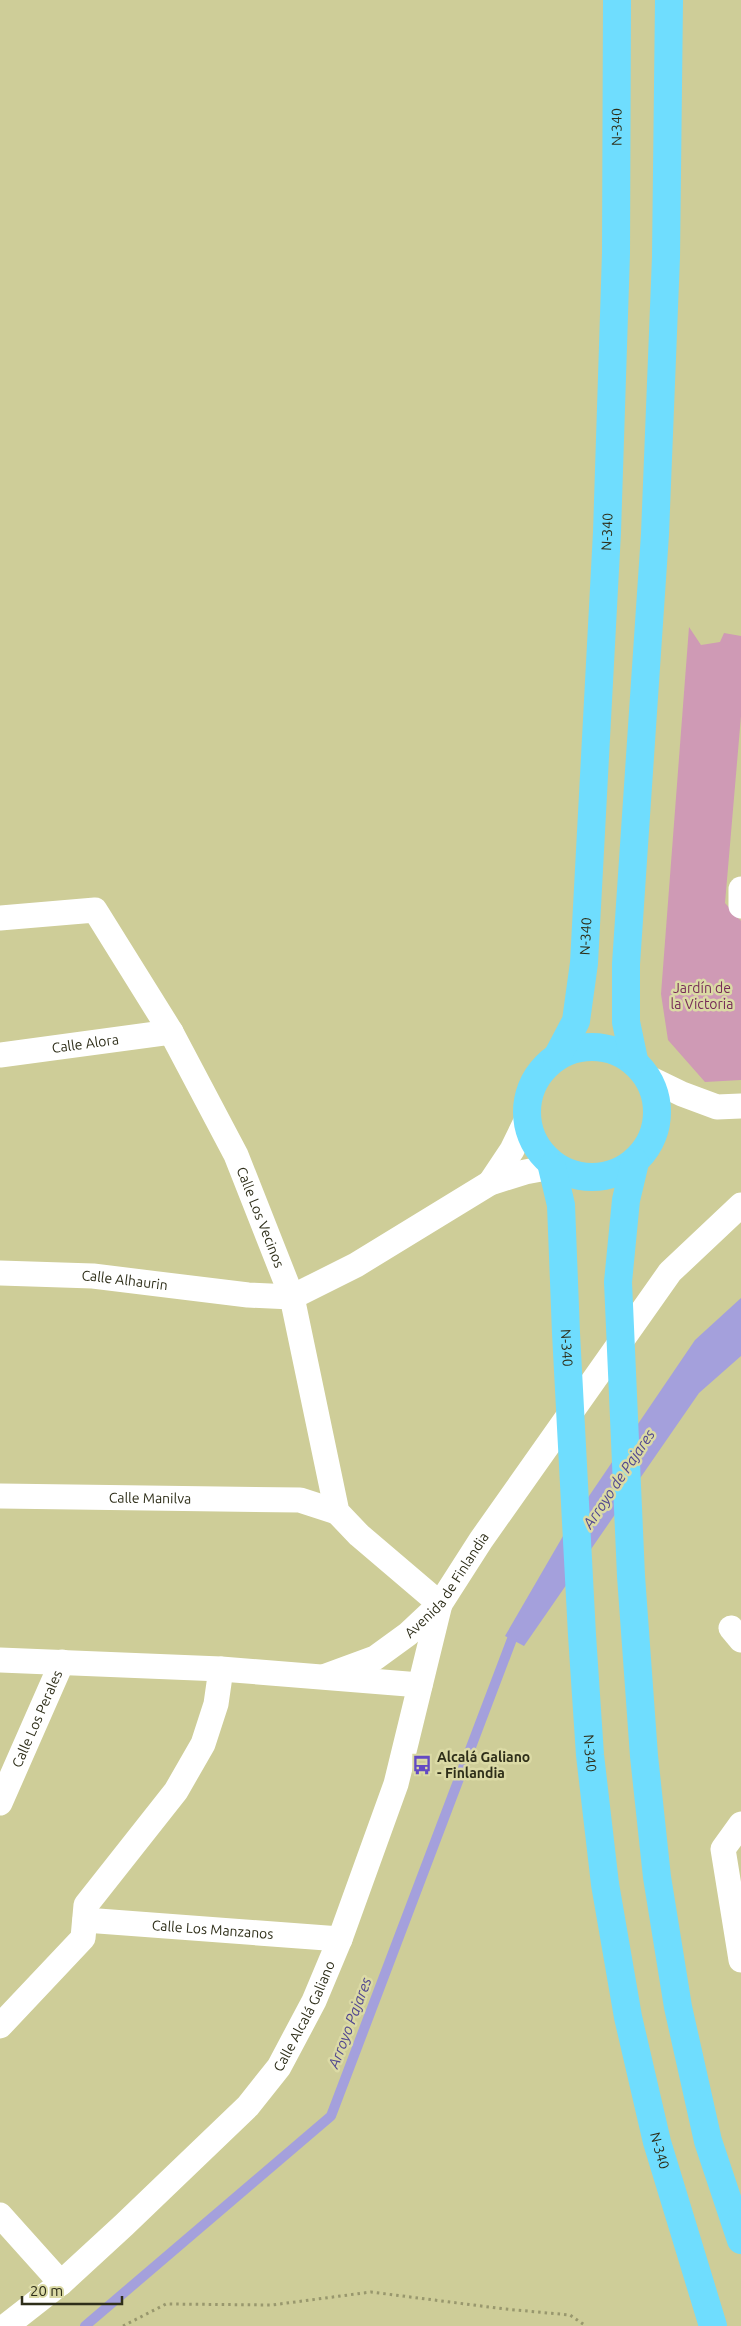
<svg xmlns="http://www.w3.org/2000/svg" width="741" height="2326" viewBox="0 0 741 2326" font-family="Ubuntu,sans-serif">
<style>
.green{fill:#cf9ab5}
.water{fill:#a4a0dc}
.lines{fill:none;stroke-linecap:round;stroke-linejoin:round}
.stream{stroke:#a4a0dc;stroke-width:10}
.path{stroke:#98976d;stroke-width:3;stroke-dasharray:2.5 4;stroke-linecap:butt}
.minor{stroke:#fff;stroke-width:25}
.primary{stroke:#6fddfe;stroke-width:28}
.labels{text-anchor:middle;stroke-width:5;stroke-linejoin:round;paint-order:stroke}
.street-label{font-size:14px;fill:#2e2e19;stroke:#dbdaa5}
.park-label{font-size:14px;fill:#762c57;stroke:#dbdaa5}
.poi-label{font-size:14px;font-weight:bold;fill:#2e2e19;stroke:#dbdaa5;text-anchor:start}
.water-label{font-size:15px;font-style:italic;fill:#51478f;stroke:#dbdaa5}
</style>
<rect width="100%" height="100%" fill="#cecd98"/>
<polygon class="green" points="689,627 701,645 720,642 724,633 741,636 741,716 725,903 741,921 741,1080 705,1082 668,1040 661,994"/>
<polygon class="water" points="741,1298 741,1356 699,1393 524,1646 505,1636 570,1524 695,1340"/>
<g class="lines">
<polyline class="stream" points="85,2326 331,2116 512,1639"/>
<polyline class="path" points="123,2326 166,2304 272,2305 371,2292 505,2309 570,2315 586,2326"/>
<g class="minor">
<polyline points="741,889 741,906"/>
<path id="s1" d="M 0,918 L 95,910 L 171,1032 L 236,1155 L 292,1297 L 337,1512 L 359,1535 L 440,1604"/>
<path id="s2" d="M 0,1055 L 171,1032"/>
<polyline points="651,1079 682,1094 717,1107 741,1106"/>
<polyline points="490,1183 512,1150 527,1119"/>
<path id="s3" d="M 0,1273 L 93,1276 L 248,1295 L 292,1297 L 356,1265 L 490,1183 L 525,1172 L 552,1167"/>
<path id="s4" d="M 0,1496 L 300,1500 L 337,1512"/>
<polyline points="731,1628 741,1640"/>
<polyline points="0,1660 221,1669 420,1685"/>
<path id="s5" d="M 326,1676 L 375,1658 L 408,1634 L 440,1604 L 481,1540 L 670,1272 L 741,1205"/>
<path id="s6" d="M 0,1803 L 62,1662"/>
<polyline points="741,1824 723,1849 741,1960"/>
<path id="s7" d="M 85,1920 L 340,1939"/>
<polyline points="0,2026 83,1938 86,1905 176,1791 203,1744 216,1704 221,1669"/>
<polyline points="0,2215 61,2283"/>
<path id="s8" d="M 6,2326 L 61,2283 L 124,2225 L 248,2106 L 279,2067 L 314,2001 L 340,1939 L 396,1784 L 440,1604"/>
</g>
<g class="primary">
<circle cx="592" cy="1112" r="65"/>
<path id="s9" d="M 557,1057 L 576,1021 L 584,963 L 607,532 L 616,253 L 617,0"/>
<polyline points="634,1060 626,1022 626,964 655,534 666,257 669,0"/>
<polyline points="635,1162 626,1200 618,1282 631,1576 644,1756 657,1877 678,2007 708,2141 741,2240"/>
<path id="s10" d="M 552,1167 L 561,1205 L 566,1333 L 582,1635 L 590,1755 L 605,1884 L 628,2017 L 657,2142 L 713,2326"/>
</g>
</g>
<defs>
<symbol id="bus-bare" viewBox="-9 -9 18 18"><path d="M-5-6H5V4H4V6H2V4H-2V6H-4V4H-5ZM-3.5-4V0h7V-4ZM-3.5 1.2v1.5H-2V1.2ZM2 1.2v1.5H3.5V1.2Z" fill="#634ac3" stroke="#dbdaa5" stroke-width="2.5" paint-order="stroke"/></symbol>
</defs>
<g fill-rule="evenodd">
<use href="#bus-bare" x="408" y="1751" width="28" height="28"/>
</g>
<g class="labels">
<g class="street-label">
<text dy="5" stroke="none"><textPath href="#s9" startOffset="936">N-340</textPath></text>
<text dy="5" stroke="none"><textPath href="#s9" startOffset="531">N-340</textPath></text>
<text dy="5" stroke="none"><textPath href="#s9" startOffset="126">N-340</textPath></text>
<text dy="5" stroke="none"><textPath href="#s2" startOffset="86">Calle Alora</textPath></text>
<text dy="5" stroke="none"><textPath href="#s1" startOffset="445">Calle Los Vecinos</textPath></text>
<text dy="5" stroke="none"><textPath href="#s3" startOffset="125">Calle Alhaurin</textPath></text>
<text dy="5" stroke="none"><textPath href="#s10" startOffset="182">N-340</textPath></text>
<text dy="5" stroke="none"><textPath href="#s4" startOffset="150">Calle Manilva</textPath></text>
<text dy="5" stroke="none"><textPath href="#s5" startOffset="156">Avenida de Finlandia</textPath></text>
<text dy="5" stroke="none"><textPath href="#s6" startOffset="92">Calle Los Perales</textPath></text>
<text dy="5" stroke="none"><textPath href="#s10" startOffset="588">N-340</textPath></text>
<text dy="5" stroke="none"><textPath href="#s7" startOffset="128">Calle Los Manzanos</textPath></text>
<text dy="5" stroke="none"><textPath href="#s8" startOffset="434">Calle Alcalá Galiano</textPath></text>
<text dy="5" stroke="none"><textPath href="#s10" startOffset="992">N-340</textPath></text>
</g>
<g class="park-label">
<text x="702" y="993">Jardín de<tspan x="702" dy="16">la Victoria</tspan></text>
</g>
<g class="poi-label">
<text x="437" y="1762">Alcalá Galiano<tspan x="437" dy="16">- Finlandia</tspan></text>
</g>
<g class="water-label">
<text transform="translate(619 1479) rotate(-56)" y="5">Arroyo de Pajares</text>
<text transform="translate(350 2023) rotate(-69)" y="5">Arroyo Pajares</text>
</g>
</g>
<path d="M22 2296v8h100v-8" fill="none" stroke="#2e2e19" stroke-width="2.5"/>
<text x="30" y="2296" font-size="15" fill="#2e2e19" stroke="#dbdaa5" stroke-width="4" paint-order="stroke">20 m</text>
</svg>
